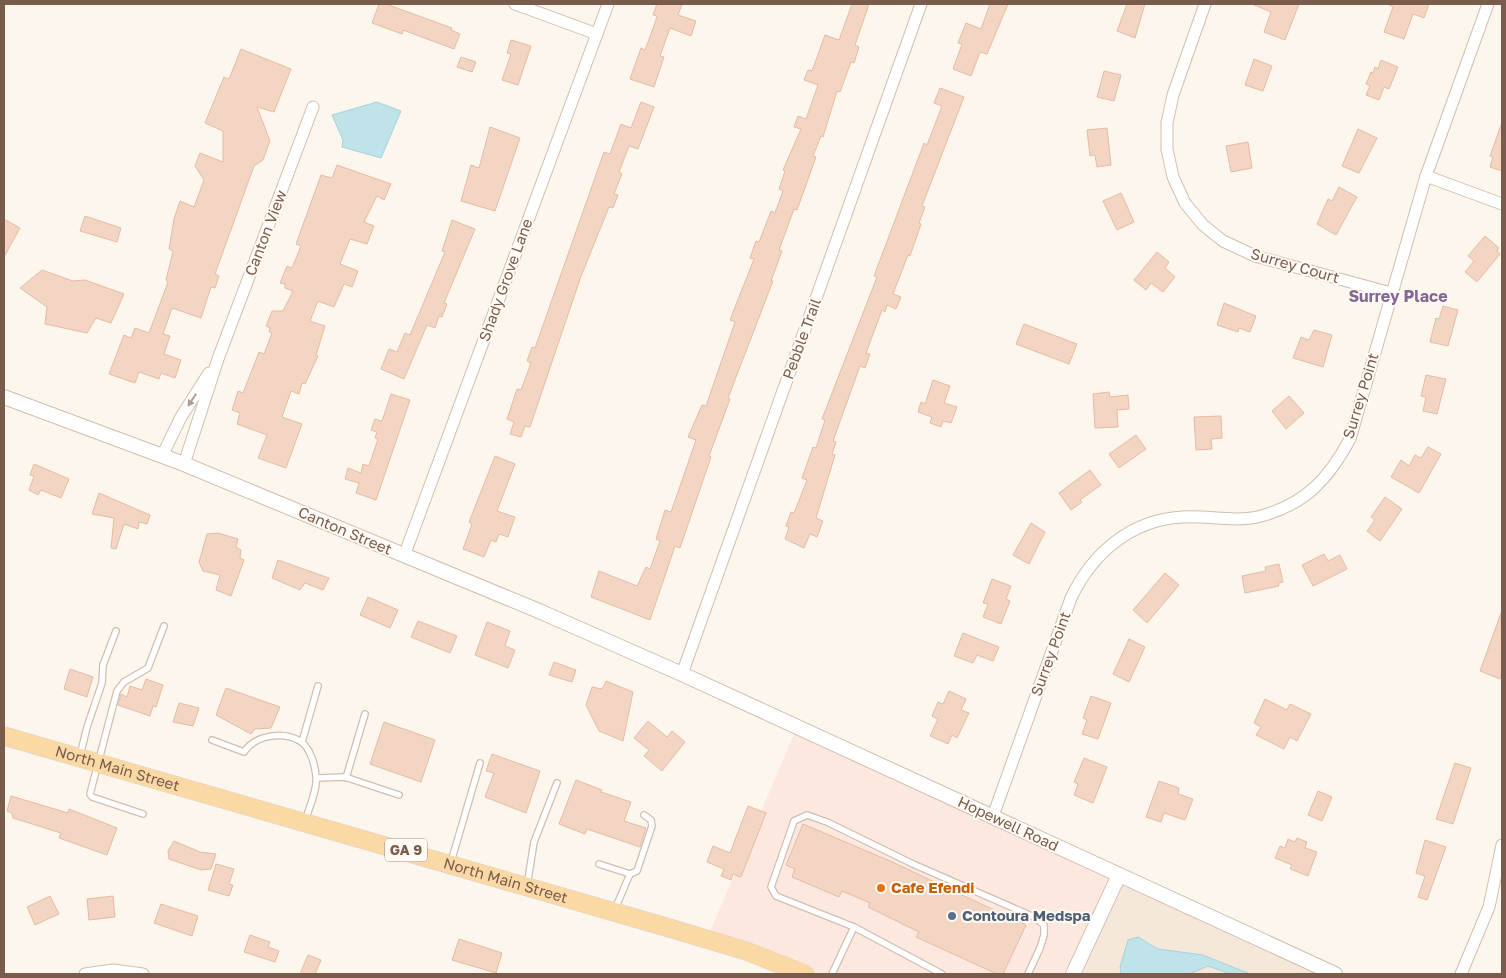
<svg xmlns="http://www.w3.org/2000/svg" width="1506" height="978" viewBox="0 0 1506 978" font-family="'Golos Text',sans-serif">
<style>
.residential{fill:#f5e8da}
.commercial{fill:#fde8e0}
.water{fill:#bfe3e8;stroke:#a5d3da}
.building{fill:#f3d5c3;stroke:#e6bba3}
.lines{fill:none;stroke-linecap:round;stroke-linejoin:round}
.service-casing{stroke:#d1beb0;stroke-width:8}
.minor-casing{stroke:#d1beb0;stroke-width:13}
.tertiary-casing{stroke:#d1beb0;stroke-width:16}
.primary-casing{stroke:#dad1cd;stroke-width:19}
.service{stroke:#fff;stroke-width:5.5}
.minor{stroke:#fff;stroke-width:11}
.tertiary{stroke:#fff;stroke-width:14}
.primary{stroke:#fbd9a5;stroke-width:18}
.oneway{fill:#af9d94}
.food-dot{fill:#e8710a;stroke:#fffaf3;stroke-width:2}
.service-dot{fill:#5c6f8a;stroke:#fffaf3;stroke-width:2}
.labels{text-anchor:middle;stroke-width:4;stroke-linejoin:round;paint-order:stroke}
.shield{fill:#fffaf3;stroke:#a28b7f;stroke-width:1}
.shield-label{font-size:14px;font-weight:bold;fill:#7a5c4d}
.street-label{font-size:15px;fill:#7a5c4d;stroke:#fffaf3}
.food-label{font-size:15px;font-weight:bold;fill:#c56008;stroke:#fffaf3;text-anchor:start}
.service-label{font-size:15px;font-weight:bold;fill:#4e5e75;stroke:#fffaf3;text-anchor:start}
.neighbourhood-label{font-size:16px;font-weight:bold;fill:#846695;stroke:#fffaf3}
</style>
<rect width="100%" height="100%" fill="#fdf6ec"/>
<polygon class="residential" points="1113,874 1325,974 1067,974"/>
<polygon class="commercial" points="800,720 1113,874 1067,974 802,974 709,934"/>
<g class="water">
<polygon points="377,102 401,111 381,158 342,147 343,140 332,115"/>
<polygon points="1138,937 1158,949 1203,955 1250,974 1231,974 1208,966 1189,974 1121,974 1120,967 1128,940"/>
</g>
<g class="building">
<polygon points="379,4 386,4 452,28 451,30 460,34 454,49 403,30 402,34 372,23"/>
<polygon points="657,4 682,4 678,15 696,21 691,36 670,28 660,56 664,57 654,87 630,79 641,48 645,50 655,23 657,16 653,15"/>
<polygon points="852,4 869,4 855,45 859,47 854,63 851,62 840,92 837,91 823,137 821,136 813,156 816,157 797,210 794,209 779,250 782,251 771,281 773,281 728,398 730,399 709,456 711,457 680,548 675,546 650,620 591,597 599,571 637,586 646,567 650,569 660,541 656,539 665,510 671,512 696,440 688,437 702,405 706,406 735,322 730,320 754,259 750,258 756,241 759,242 771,211 775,213 783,191 779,189 785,171 783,170 801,129 794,127 798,116 806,119 818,85 804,80 808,70 812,71 825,35 839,40"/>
<polygon points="990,4 1008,4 987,54 980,52 971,76 953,69 962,44 958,43 966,23 981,29"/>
<polygon points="1127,4 1145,4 1135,38 1117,31"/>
<polygon points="1252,4 1299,4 1285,40 1264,32 1271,12"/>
<polygon points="1388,4 1429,4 1424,18 1413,14 1404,39 1384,32 1393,7"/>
<polygon points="511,40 531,46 518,85 502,80 511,54 507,53"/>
<polygon points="241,49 291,69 274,112 257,107 270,141 263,160 254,166 215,274 219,276 215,288 211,287 201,318 172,308 163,334 170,336 164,354 181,360 175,378 161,373 159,379 139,372 135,383 109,374 124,335 131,338 135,328 149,333 168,282 166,280 173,251 169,249 174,219 180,201 194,207 204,180 195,166 200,153 223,162 223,131 205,123 224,77 229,79"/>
<polygon points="461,57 476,62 472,72 457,67"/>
<polygon points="1254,59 1272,66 1263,91 1245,85"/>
<polygon points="1381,60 1398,67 1389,89 1384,87 1379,100 1366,95 1370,86 1366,84 1371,72 1373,73 1375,67 1378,69"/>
<polygon points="1104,71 1121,75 1114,101 1097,97"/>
<polygon points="940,88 964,97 922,206 925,207 919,223 921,224 910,256 908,255 893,294 901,297 896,309 887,305 885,312 882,310 866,353 870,354 865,368 860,366 833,441 836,442 832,454 835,455 816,518 823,521 817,537 810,534 804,548 785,539 789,527 786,526 791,512 794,513 807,480 802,478 813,447 816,448 825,420 822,419 877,277 874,276 924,143 927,145 942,106 934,103"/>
<polygon points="641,102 654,107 638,149 629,146 619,172 622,174 614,194 618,195 613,208 609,207 580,279 530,427 525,426 521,437 510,434 514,422 507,419 517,389 521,390 531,363 527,361 532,347 535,348 604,152 610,154 621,124 631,128"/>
<polygon points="1501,125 1502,125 1502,171 1490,167 1493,157 1490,156"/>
<polygon points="490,127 520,138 495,211 461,201 471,165 479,168"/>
<polygon points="1107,128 1111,165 1097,167 1095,155 1090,156 1087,130"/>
<polygon points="1358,129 1377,138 1359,173 1342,166"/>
<polygon points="1248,142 1252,168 1231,172 1226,146"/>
<polygon points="337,165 391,184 384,200 377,196 364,222 374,226 367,244 350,239 340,264 358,271 352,287 344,284 334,307 318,301 310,321 325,326 316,355 318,356 305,384 302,383 299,394 291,391 282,417 302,424 286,468 258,458 267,435 237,424 240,413 232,410 238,391 243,393 259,352 264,354 272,333 269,332 270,328 266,326 272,311 283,311 293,291 285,288 285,284 280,283 287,266 292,268 301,246 296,244 321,175 332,178"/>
<polygon points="1339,187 1357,197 1336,235 1317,224 1328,199 1332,201"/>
<polygon points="1121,193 1134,222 1117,230 1103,201"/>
<polygon points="85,216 121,228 117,242 80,231"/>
<polygon points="4,219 20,228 4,257"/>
<polygon points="452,220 475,229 444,303 447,304 442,317 439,316 435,328 427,325 404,379 381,369 389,349 397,352 405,333 410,335 445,252 442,251"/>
<polygon points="1485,236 1499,248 1497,251 1500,254 1477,282 1465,272 1474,261 1468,256"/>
<polygon points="1157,252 1169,262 1165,268 1175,277 1163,292 1151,283 1146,290 1134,280"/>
<polygon points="42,270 73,281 85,280 124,294 111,323 96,318 87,333 45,324 47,307 20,288"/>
<polygon points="1224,303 1256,316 1250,332 1239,328 1238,332 1217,325"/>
<polygon points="1443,306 1458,310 1448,346 1430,342 1436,318 1439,319"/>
<polygon points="1024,324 1077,344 1069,364 1016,344"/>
<polygon points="1314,330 1332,335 1323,367 1293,358 1301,337 1309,340"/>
<polygon points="1426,375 1446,379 1437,414 1423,411 1426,397 1421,396"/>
<polygon points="933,380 950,386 944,403 957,407 951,423 943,421 941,427 930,423 932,417 918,412 921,402 925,404"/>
<polygon points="1109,392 1110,397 1128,395 1129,409 1117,410 1118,427 1095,428 1093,394"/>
<polygon points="391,394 410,400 376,500 356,493 359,483 345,479 348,468 361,473 363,464 369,466 378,439 375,438 377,432 371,430 375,419 382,421"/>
<polygon points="1289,396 1304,413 1286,429 1272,411"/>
<polygon points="1221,416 1222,438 1211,439 1212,449 1196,450 1194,417"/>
<polygon points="1136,435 1146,449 1119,468 1109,454"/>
<polygon points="1428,447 1441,454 1419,493 1391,477 1401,460 1409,466 1415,455 1421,458"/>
<polygon points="495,456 515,464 497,511 515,517 508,537 499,534 496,542 491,540 484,557 463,549 472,524 469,522"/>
<polygon points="34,464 69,479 61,498 41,490 38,495 29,490 34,476 30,475"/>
<polygon points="1090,470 1101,485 1080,500 1082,502 1071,510 1059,493"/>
<polygon points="99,493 150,515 147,524 139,522 138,529 124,524 116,549 111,548 114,518 92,514"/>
<polygon points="1385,497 1402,509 1380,541 1367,531 1375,520 1371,517"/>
<polygon points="1031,523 1045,532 1029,564 1013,555"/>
<polygon points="218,533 238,539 236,547 241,550 240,558 244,560 231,596 216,590 220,575 203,571 199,562 207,534"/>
<polygon points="1324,554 1328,561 1340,555 1347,569 1313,586 1302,565"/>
<polygon points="278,560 329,578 323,590 305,583 300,590 272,578"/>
<polygon points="1279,564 1283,582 1278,583 1279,586 1245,593 1242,576 1266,571 1265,567"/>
<polygon points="1165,573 1179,585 1147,623 1133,610"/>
<polygon points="992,579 1011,586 1006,599 1010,601 1001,624 983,617 988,604 983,603"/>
<polygon points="368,597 398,610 390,628 360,615"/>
<polygon points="1501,613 1502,671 1500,679 1480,671"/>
<polygon points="418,621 457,636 450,653 411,637"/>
<polygon points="487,622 510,631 505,646 515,650 508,668 475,655"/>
<polygon points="963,633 999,647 993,661 977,655 973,663 954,656"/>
<polygon points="1129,639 1145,647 1129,682 1113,674"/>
<polygon points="554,662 576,670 572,682 549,675"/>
<polygon points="70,669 93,677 87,697 64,689"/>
<polygon points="146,679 163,685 156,707 153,706 150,716 118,705 121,694 127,697 130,686 142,690"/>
<polygon points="606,681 633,692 623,741 599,731 586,705 592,687 602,689"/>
<polygon points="226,688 280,707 271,728 255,729 251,734 216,715"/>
<polygon points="949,691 966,699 961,710 969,713 957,738 952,735 948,744 930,736 938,719 932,716 938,702 943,704"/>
<polygon points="1091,696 1111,703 1098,739 1082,734 1087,720 1083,718"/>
<polygon points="1265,699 1287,710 1290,704 1311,714 1297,741 1290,737 1284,749 1256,735 1261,727 1254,723"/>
<polygon points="179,703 199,708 193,726 173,722"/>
<polygon points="648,721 667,737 672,731 685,742 662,771 644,756 649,750 634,738"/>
<polygon points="384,722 435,740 421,782 370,764"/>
<polygon points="492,754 540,771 526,813 485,797 494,773 486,771"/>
<polygon points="1084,758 1107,767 1093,803 1074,795 1078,784 1074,782"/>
<polygon points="1455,763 1471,768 1453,824 1436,819"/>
<polygon points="576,780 602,790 601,792 631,802 624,821 646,828 640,847 587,829 585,834 559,824"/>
<polygon points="1159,781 1179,788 1178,794 1193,799 1185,820 1164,813 1161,822 1146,817"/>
<polygon points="1318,791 1332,797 1322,821 1308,815"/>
<polygon points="11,796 68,813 69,809 117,828 107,855 59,838 61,833 13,818 12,813 7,811"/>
<polygon points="748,806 766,813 741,877 733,874 731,880 721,876 724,869 707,862 713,846 730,853"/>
<polygon points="803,824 890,861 1026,925 1003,974 997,974 916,937 919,932 868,907 870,903 842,891 839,897 792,877 795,869 786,865"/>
<polygon points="1297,838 1307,842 1305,848 1317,852 1308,876 1290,869 1292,865 1275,858 1280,846 1285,848 1288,839 1295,842"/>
<polygon points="1425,840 1446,847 1427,900 1418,897 1425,876 1416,873"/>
<polygon points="174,841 200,852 216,854 211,869 201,870 169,859 168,851"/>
<polygon points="216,864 234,869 229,884 233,885 229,896 208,890"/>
<polygon points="50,896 59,914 35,925 27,907"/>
<polygon points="113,896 115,917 89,920 87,899"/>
<polygon points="161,904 198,916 192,936 154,923"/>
<polygon points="250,935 270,942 268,947 279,951 275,962 244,952"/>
<polygon points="459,939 502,953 496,973 452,960"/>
<polygon points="308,955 321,960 315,974 300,974"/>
</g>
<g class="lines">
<defs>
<g id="service">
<path d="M 212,740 L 244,752 C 255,735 283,731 300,741 C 310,747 315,765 316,776 C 318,789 309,808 305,821"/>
<polyline points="302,742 318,686"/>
<polyline points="80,756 87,727 102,683 103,665 116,631"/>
<polyline points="317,778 345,777 399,795"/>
<polyline points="346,778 365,714"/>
<polyline points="143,814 92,797 90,794 117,691 124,682 148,668 164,626"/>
<polyline points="451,862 480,763"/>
<polyline points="599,864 630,874 637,871 652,826 651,820 644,815"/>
<polyline points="527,886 534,842 557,783"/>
<polyline points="615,909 630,874"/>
<polyline points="832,974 854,927"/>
<polyline points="942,974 854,927 776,896 771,887 794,821 807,815 827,822 913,864 1034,917 1044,925 1044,935 1040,948 1028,974"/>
</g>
<g id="minor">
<polyline points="515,4 597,34"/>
<polyline points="1205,4 1173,95 1167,123 1167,149 1173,177 1185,203 1203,225 1223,241 1255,256 1391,293"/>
<polyline points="1426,176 1502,204"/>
<polyline points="162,456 181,417 209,373"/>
<polyline points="184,464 218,359 313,107"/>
<polyline points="404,556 608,4"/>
<polyline points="682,674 921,4"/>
<path d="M 993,816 L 1071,598 C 1092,554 1130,520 1182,517 C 1208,515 1235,523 1261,516 C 1306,504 1329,478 1350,439 L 1426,176 L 1488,4"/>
<polyline points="85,974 113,970 143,974"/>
<polyline points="1461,974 1489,907 1502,845"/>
</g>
<g id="tertiary">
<polyline points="4,397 184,464 539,611 682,674 1335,974"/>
<polyline points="1073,974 1119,875"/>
</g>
<g id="primary">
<path id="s1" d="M 4,736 L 666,927 L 746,951 L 805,974"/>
</g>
</defs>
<use href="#service" class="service-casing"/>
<use href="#minor" class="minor-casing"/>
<use href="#tertiary" class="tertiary-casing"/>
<use href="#primary" class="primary-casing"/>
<use href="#service" class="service"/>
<use href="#minor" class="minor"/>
<use href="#tertiary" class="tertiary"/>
<use href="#primary" class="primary"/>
</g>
<defs><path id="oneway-solid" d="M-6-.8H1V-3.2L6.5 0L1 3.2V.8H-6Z" transform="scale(1.25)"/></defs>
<use class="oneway" href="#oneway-solid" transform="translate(192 400) rotate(123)"/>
<circle class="food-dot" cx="881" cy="888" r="5"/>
<circle class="service-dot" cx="952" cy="916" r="5"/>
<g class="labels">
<rect class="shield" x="385" y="838.5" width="42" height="23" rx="4"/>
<g class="shield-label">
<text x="406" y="855">GA 9</text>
</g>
<g class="street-label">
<text transform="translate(266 233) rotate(-69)" y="5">Canton View</text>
<text transform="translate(1295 266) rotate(16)" y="5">Surrey Court</text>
<text transform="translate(506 280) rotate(-70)" y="5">Shady Grove Lane</text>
<text transform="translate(802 339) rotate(-70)" y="5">Pebble Trail</text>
<text transform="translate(1361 396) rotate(-73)" y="5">Surrey Point</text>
<text transform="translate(345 531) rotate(23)" y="5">Canton Street</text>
<text transform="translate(1051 654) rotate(-70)" y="5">Surrey Point</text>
<text dy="5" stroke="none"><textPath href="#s1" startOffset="118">North Main Street</textPath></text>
<text transform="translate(1008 824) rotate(25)" y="5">Hopewell Road</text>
<text dy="5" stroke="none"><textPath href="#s1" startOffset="522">North Main Street</textPath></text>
</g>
<g class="food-label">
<text x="891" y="893">Cafe Efendi</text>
</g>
<g class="service-label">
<text x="962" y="921">Contoura Medspa</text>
</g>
<g class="neighbourhood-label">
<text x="1398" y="302">Surrey Place</text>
</g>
</g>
<rect width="1506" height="978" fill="none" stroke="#7a5c4d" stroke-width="10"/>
</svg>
